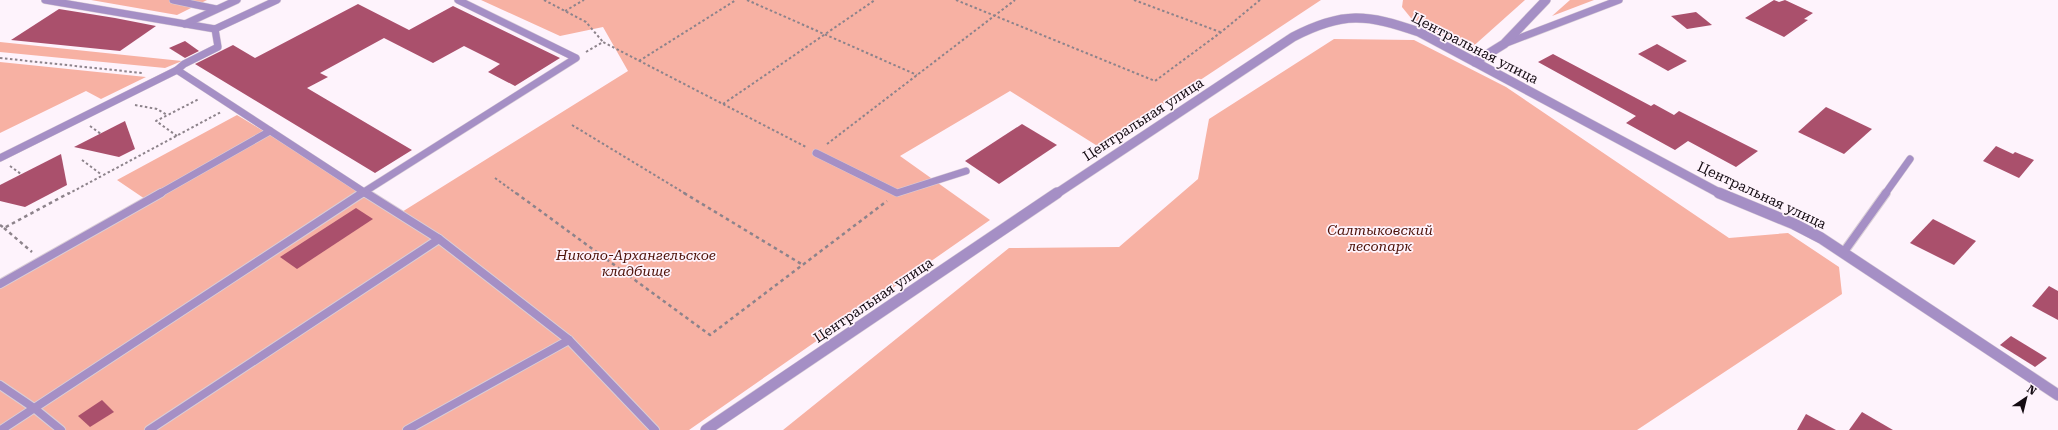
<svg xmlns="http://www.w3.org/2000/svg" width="2058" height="430" viewBox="0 0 2058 430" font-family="'Roboto Serif',serif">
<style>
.green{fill:#f7b1a3}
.building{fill:#aa506c}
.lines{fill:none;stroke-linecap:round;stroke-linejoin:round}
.lane-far1-casing{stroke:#d9ced7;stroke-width:8}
.lane-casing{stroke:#d9ced7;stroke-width:10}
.street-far1-casing{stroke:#d9ced7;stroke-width:10}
.street-casing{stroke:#d9ced7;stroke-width:12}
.path-far1{stroke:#8d838b;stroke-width:2;stroke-dasharray:2.5 2.5;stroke-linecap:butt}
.path{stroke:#8d838b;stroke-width:2.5;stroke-dasharray:3.5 3.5;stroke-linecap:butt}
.lane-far1{stroke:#a58fc5;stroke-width:7}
.lane{stroke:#a58fc5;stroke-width:8}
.street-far1{stroke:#a58fc5;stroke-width:9}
.street{stroke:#a58fc5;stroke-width:11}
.labels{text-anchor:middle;stroke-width:3.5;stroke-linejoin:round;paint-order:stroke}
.street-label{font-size:14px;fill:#140b12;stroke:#fef3fc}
.park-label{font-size:14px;font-style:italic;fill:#4d1108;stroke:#fef3fc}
</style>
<rect width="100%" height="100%" fill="#fef3fc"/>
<g class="green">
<polygon points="91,0 207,0 177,15"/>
<polygon points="481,0 1321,0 1099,147 1010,91 900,156 990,220 689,430 0,430 0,281 145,199 117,180 237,115 364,192 397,215 628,71 603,27 560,36"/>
<polygon points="1403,0 1525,0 1469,50 1415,23 1402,7"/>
<polygon points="1570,0 1594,0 1552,16"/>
<polygon points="1334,39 1414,40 1506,87 1729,238 1788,233 1839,267 1842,294 1637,430 783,430 1009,248 1119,247 1198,179 1209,119"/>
<polygon points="0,42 182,61 165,68 0,52"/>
<polygon points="0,62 146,77 101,99 86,91 0,133"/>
</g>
<g class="building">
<polygon points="1774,0 1779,2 1785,0 1813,13 1804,19 1808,20 1784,37 1745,18"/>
<polygon points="358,4 409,30 453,6 560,58 515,86 488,72 500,64 464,46 433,63 384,38 320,73 328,77 307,88 412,150 375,173 195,64 233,45 255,58"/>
<polygon points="59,9 115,18 156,26 120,51 11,40"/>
<polygon points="1696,12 1712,25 1687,29 1671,16"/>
<polygon points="185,41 199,51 185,58 169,48"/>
<polygon points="1657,44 1687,61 1668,71 1638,54"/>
<polygon points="1553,54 1651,106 1654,104 1674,115 1679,111 1758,151 1736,167 1688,141 1675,150 1626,123 1636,116 1538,62"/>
<polygon points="1826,107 1872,129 1844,154 1798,132"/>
<polygon points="125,121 135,149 119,157 74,147"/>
<polygon points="1022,124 1057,145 999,184 965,161"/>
<polygon points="1996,146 2013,154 2015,152 2034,160 2019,178 1983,161"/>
<polygon points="61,154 67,185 25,207 0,201 0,185"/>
<polygon points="356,208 373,219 297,269 280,257"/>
<polygon points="1933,219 1976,241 1954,265 1910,243"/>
<polygon points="2049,286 2058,291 2058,320 2032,306"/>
<polygon points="2011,336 2047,358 2035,367 2000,345"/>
<polygon points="102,400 114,412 90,427 78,416"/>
<polygon points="1862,412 1893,430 1849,430"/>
<polygon points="1806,414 1836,430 1797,430"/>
</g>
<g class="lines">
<defs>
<g id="lane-far1">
<polyline points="45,0 215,29 277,0"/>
<polyline points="173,0 216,9"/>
<polyline points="185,24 237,0"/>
<polyline points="1504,44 1619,0"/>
<polyline points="177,70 184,64 218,47 215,29"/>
<polyline points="816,153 897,193 966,171"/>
<polyline points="0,158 177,70 364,192 361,194"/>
<polyline points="159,194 270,131"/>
<polyline points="367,194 364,192 576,58 458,0"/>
<polyline points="1885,194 1910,159"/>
</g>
<g id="lane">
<polyline points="366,193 439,239 569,340 655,430"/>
<polyline points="1843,253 1886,193"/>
<polyline points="0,284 161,193"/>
<polyline points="0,385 34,408 61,430"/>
<polyline points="1,430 362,193"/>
<polyline points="149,430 439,239"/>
<polyline points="407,430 569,340"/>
</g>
<g id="street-far1">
<polyline points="1475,62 1504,44 1546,0"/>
<path d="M 1056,194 L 1293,37 C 1343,11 1367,14 1419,32 L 1721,194"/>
</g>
<g id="street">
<polyline points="1719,193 1794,224 1821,238 2058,395"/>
<polyline points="706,430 1057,193"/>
</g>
</defs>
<use href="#lane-far1" class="lane-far1-casing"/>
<use href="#lane" class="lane-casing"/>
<use href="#street-far1" class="street-far1-casing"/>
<use href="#street" class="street-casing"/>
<g class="path-far1">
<polyline points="544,0 586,22 603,42"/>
<polyline points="747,0 917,75"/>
<polyline points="956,0 1155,81 1220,33 1260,0"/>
<polyline points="1134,0 1220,32"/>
<polyline points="565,11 584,0"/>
<polyline points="586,52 603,42 806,147"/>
<polyline points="0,58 142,73"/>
<polyline points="639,61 736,0"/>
<polyline points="723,104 875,0"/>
<polyline points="135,105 157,109 167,115"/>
<polyline points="572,125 686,194"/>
<polyline points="90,126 101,134"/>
<polyline points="177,136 156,121 199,99"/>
<polyline points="827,144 1015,0"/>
<polyline points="82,160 102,175"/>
<polyline points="10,166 21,174"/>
<polyline points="495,178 517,194"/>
<polyline points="68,194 221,112"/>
</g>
<g class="path">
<polyline points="516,193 710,335 887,201"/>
<polyline points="684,193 803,265"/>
<polyline points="0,225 4,228 69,193"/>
<polyline points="4,228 32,252"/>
</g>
<use href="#lane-far1" class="lane-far1"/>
<use href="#lane" class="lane"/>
<use href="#street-far1" class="street-far1"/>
<use href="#street" class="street"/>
</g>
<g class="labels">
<g class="street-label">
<text transform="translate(1475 48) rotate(27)" y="5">Центральная улица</text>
<text transform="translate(1143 119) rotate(-33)" y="5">Центральная улица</text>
<text transform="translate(1762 195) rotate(25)" y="5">Центральная улица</text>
<text transform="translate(873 300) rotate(-34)" y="5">Центральная улица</text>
</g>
<g class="park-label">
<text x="1380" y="235">Салтыковский<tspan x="1380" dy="16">лесопарк</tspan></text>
<text x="636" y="260">Николо-Архангельское<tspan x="636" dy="16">кладбище</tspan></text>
</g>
</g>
<g transform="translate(2026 398) rotate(35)" stroke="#fef3fc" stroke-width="3" paint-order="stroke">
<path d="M0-3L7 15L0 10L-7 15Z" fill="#140b12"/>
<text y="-6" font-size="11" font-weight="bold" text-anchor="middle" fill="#140b12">N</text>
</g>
</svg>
